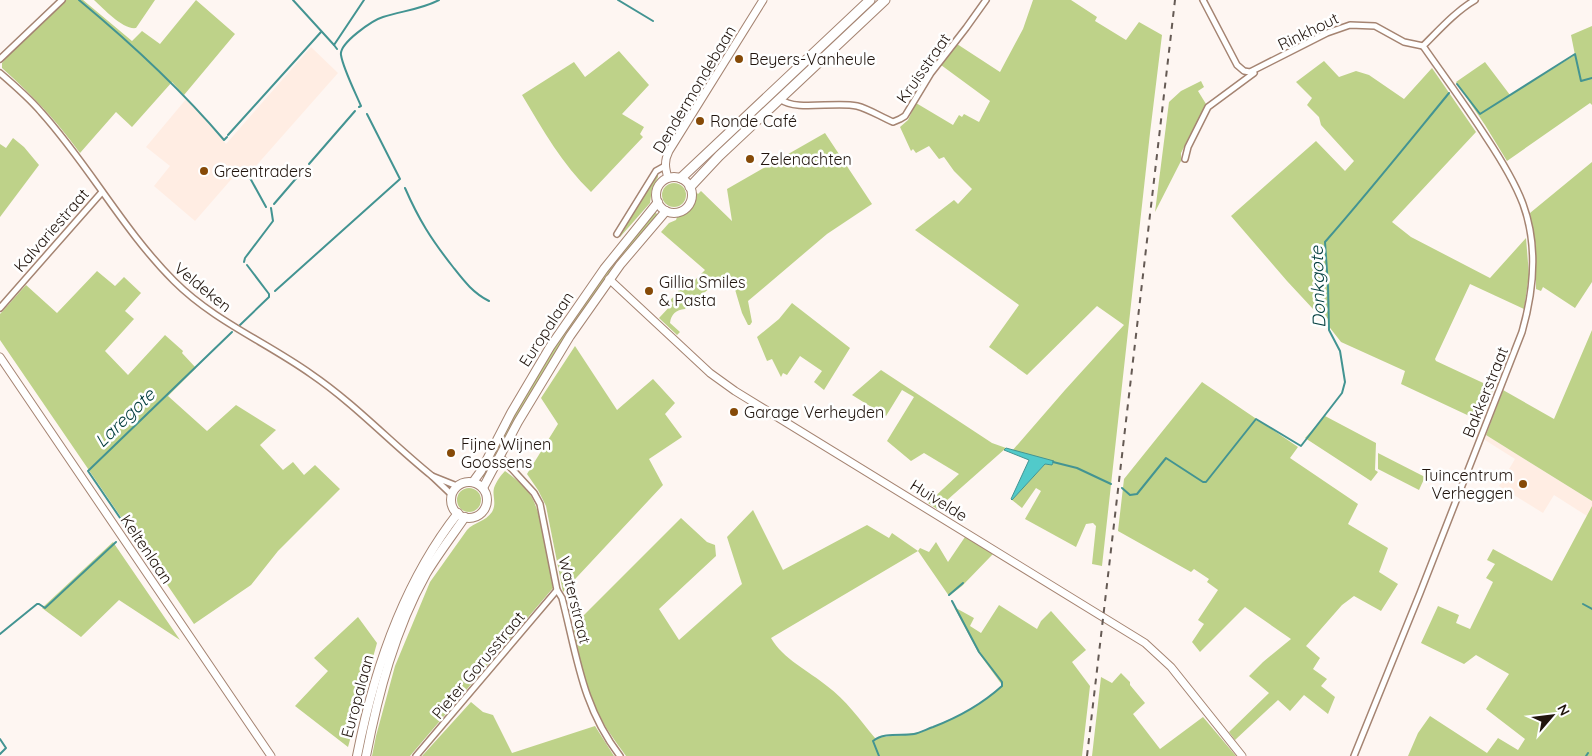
<svg xmlns="http://www.w3.org/2000/svg" width="1592" height="756" viewBox="0 0 1592 756" font-family="Quicksand,sans-serif">
<style>
.built{fill:#ffede3}
.green{fill:#bed289}
.water{fill:#51caca;stroke:#439492}
.lines{fill:none;stroke-linecap:round;stroke-linejoin:round}
.stream{stroke:#439492;stroke-width:2}
.street-casing{stroke:#a58472;stroke-width:8}
.secondary-casing{stroke:#a58472;stroke-width:9}
.primary-casing{stroke:#a58472;stroke-width:10}
.highway-casing{stroke:#a58472;stroke-width:11}
.street{stroke:#fff;stroke-width:5}
.secondary{stroke:#fff;stroke-width:7}
.primary{stroke:#fff;stroke-width:8}
.highway{stroke:#fff;stroke-width:9}
.rail{stroke:#655a54;stroke-width:2;stroke-dasharray:6 6;stroke-linecap:butt}
.poi-dot{fill:#864a07;stroke:#fff;stroke-width:2}
.labels{text-anchor:middle;stroke-width:5;stroke-linejoin:round;paint-order:stroke}
.street-label{font-size:16px;fill:#21150e;stroke:#fff}
.poi-label{font-size:16px;fill:#21150e;stroke:#fff;text-anchor:start}
.water-label{font-size:18px;font-style:italic;fill:#064041;stroke:#fff}
</style>
<rect width="100%" height="100%" fill="#fef6f2"/>
<g class="built">
<polygon points="311,47 338,73 255,167 242,167 195,221 154,186 170,166 146,147 187,98 226,144"/>
<polygon points="1486,435 1592,501 1592,506 1587,516 1554,495 1543,513 1499,486 1515,459 1485,440"/>
</g>
<g class="green">
<path d="M 66,0 L 83,0 L 132,41 L 142,31 L 160,44 L 196,0 L 235,34 L 184,95 L 172,82 L 132,127 L 116,112 L 80,153 C 55,119 33,96 2,68 L 2,63 L 6,58 Z"/>
<path d="M 94,0 L 155,0 L 136,28 C 123,30 104,9 94,0 Z"/>
<polygon points="1033,0 1071,0 1097,17 1095,21 1126,40 1139,22 1162,35 1150,133 1102,566 1092,564 1096,526 1093,523 1086,524 1076,547 1025,519 1041,491 1036,488 1022,508 1012,500 1045,464 1052,465 1054,462 1012,451 1065,390 1124,325 1097,306 1027,375 989,347 1019,305 915,230 954,200 958,204 972,189 954,171 944,157 939,159 929,146 916,153 913,149 911,151 900,127 908,120 916,103 953,125 959,115 962,117 964,114 979,122 990,101 941,65 957,44 1000,72 1023,29"/>
<polygon points="1592,26 1592,105 1590,103 1507,161 1485,125 1456,82 1485,62 1510,95 1575,55 1571,35"/>
<path d="M 619,51 L 649,85 L 622,114 L 644,127 L 640,134 L 643,137 L 591,192 C 562,164 543,130 522,95 L 574,62 L 585,77 Z"/>
<polygon points="1324,61 1339,77 1356,71 1369,75 1404,99 1432,68 1476,132 1392,222 1411,237 1490,278 1526,238 1529,275 1524,309 1470,284 1435,359 1436,361 1494,388 1480,421 1401,384 1405,371 1341,342 1327,324 1287,281 1231,216 1316,141 1345,171 1354,161 1321,125 1319,117 1307,105 1312,98 1296,82"/>
<polygon points="1201,81 1204,87 1198,91 1206,104 1181,153 1181,161 1155,212 1169,102 1181,91"/>
<path d="M 825,133 L 872,204 L 827,234 L 748,301 L 752,322 L 750,325 L 748,325 L 742,313 L 731,276 L 726,275 L 705,292 L 690,301 L 685,309 C 676,310 671,314 670,323 L 680,332 L 677,335 L 659,318 L 673,303 L 670,300 L 678,293 L 680,281 L 685,279 L 695,280 L 705,270 L 661,232 L 669,223 L 676,220 L 677,217 C 689,213 696,205 696,192 L 698,194 L 701,191 L 732,221 L 727,189 Z"/>
<polygon points="13,138 24,147 39,165 0,217 0,144 6,148"/>
<polygon points="1592,162 1592,282 1575,308 1543,287 1541,291 1536,289 1536,248 1530,213"/>
<polygon points="658,174 658,177 652,189 650,203 620,237 618,236"/>
<circle cx="674" cy="195" r="12"/>
<path d="M 655,212 L 658,215 L 615,267 L 576,322 L 484,478 L 481,476 C 530,382 585,292 655,212 Z"/>
<polygon points="97,271 115,286 124,277 141,293 125,311 134,319 105,351 128,375 165,335 183,351 182,353 196,368 168,396 207,431 236,405 276,430 260,445 283,470 293,462 304,475 315,465 340,489 278,551 251,585 194,624 0,340 0,314 26,285 57,313"/>
<polygon points="792,303 850,348 824,390 814,382 822,371 800,356 787,375 783,373 781,377 772,359 767,361 757,337 779,319"/>
<polygon points="1592,330 1592,501 1486,435 1503,390 1554,419"/>
<polygon points="575,346 617,410 653,379 675,403 665,414 682,437 649,459 663,485 563,592 546,506 538,490 527,474 558,424 541,398"/>
<polygon points="881,370 992,443 1006,448 937,509 928,503 959,474 924,453 911,461 887,441 914,397 902,390 886,416 852,395"/>
<polygon points="1202,382 1298,447 1290,458 1358,504 1348,524 1388,548 1379,572 1398,584 1381,611 1354,596 1342,605 1306,646 1320,658 1313,669 1327,679 1321,686 1335,697 1328,714 1304,695 1290,711 1278,700 1235,740 1229,732 1269,693 1249,676 1263,662 1291,639 1245,607 1200,652 1192,642 1204,624 1198,620 1218,590 1207,582 1209,579 1194,569 1191,572 1118,531 1124,479"/>
<polygon points="1325,416 1376,443 1375,470 1378,472 1371,481 1305,438"/>
<polygon points="1378,453 1425,477 1419,490 1378,469"/>
<path d="M 505,471 C 513,477 523,484 528,491 C 543,511 548,563 553,588 L 410,756 L 372,756 L 376,736 L 395,666 L 430,582 L 467,530 C 474,522 485,522 492,512 C 497,503 492,496 494,488 C 496,482 501,475 505,471 Z"/>
<circle cx="469" cy="500" r="12"/>
<polygon points="1592,506 1592,756 1408,756 1418,733 1430,716 1487,753 1498,738 1518,750 1525,739 1486,709 1509,674 1476,655 1464,664 1421,643 1438,606 1459,615 1456,623 1470,629 1493,582 1486,578 1495,564 1487,560 1493,549 1552,581"/>
<path d="M 753,510 L 783,570 L 867,525 L 889,538 L 892,533 L 918,551 L 920,548 L 929,552 L 936,542 L 948,562 L 965,537 L 993,554 L 962,586 L 949,596 L 918,551 L 771,638 C 783,659 809,671 827,686 C 846,700 860,720 875,738 L 922,732 L 970,710 L 991,695 L 1002,685 L 978,652 L 954,607 L 974,618 L 970,626 L 981,633 L 999,605 L 1037,629 L 1041,621 L 1051,611 L 1086,650 L 1072,662 L 1090,686 L 1082,756 L 626,756 C 615,741 604,726 596,709 C 584,683 579,654 573,626 L 681,518 L 707,542 L 715,545 L 716,556 L 659,609 L 679,640 L 742,584 L 727,537 Z"/>
<polygon points="113,542 180,640 119,600 81,637 42,608"/>
<polygon points="358,617 377,643 348,747 295,706 328,671 314,658"/>
<polygon points="1121,673 1130,682 1130,685 1145,703 1133,714 1160,749 1203,717 1236,756 1092,756 1101,677 1112,683"/>
<polygon points="471,702 483,712 493,715 512,753 595,726 614,756 422,756"/>
</g>
<polygon class="water" points="1006,448 1054,461 1052,465 1045,464 1012,500 1011,499 1029,460 1004,450"/>
<g class="lines">
<g class="stream">
<path d="M 79,0 C 132,44 179,87 224,140 L 227,137"/>
<polyline points="293,0 334,45"/>
<polyline points="618,0 653,21"/>
<polyline points="337,49 334,45 364,0"/>
<polyline points="1457,84 1480,114 1575,54 1581,81 1592,78"/>
<path d="M 359,107 L 361,106 C 355,92 343,68 341,55 C 339,43 373,20 383,17 C 402,11 422,9 439,0"/>
<polyline points="228,135 321,32"/>
<polyline points="309,164 355,111"/>
<polyline points="244,167 266,207"/>
<path d="M 405,188 C 419,220 431,239 453,267 C 464,281 473,293 489,301"/>
<polyline points="274,204 305,168"/>
<polyline points="244,262 245,258 273,221 271,208"/>
<polyline points="275,291 400,179 367,114"/>
<polyline points="240,325 269,297 269,294 247,265"/>
<polyline points="1053,462 1077,468 1111,484"/>
<path d="M 1122,488 L 1130,495 L 1137,494 L 1166,458 L 1203,482 L 1206,482 L 1256,419 L 1301,446 L 1342,393 L 1345,382 L 1340,351 L 1329,330 L 1328,286 L 1325,242 C 1368,193 1408,143 1449,93"/>
<polyline points="128,532 129,531 88,471 232,332"/>
<polyline points="949,595 963,583"/>
<polyline points="1583,604 1592,609"/>
<polyline points="0,634 37,604 39,604 45,608 116,542"/>
<polyline points="0,739 6,748 0,754"/>
<path d="M 879,756 L 873,741 C 884,732 902,736 914,734 C 920,733 927,729 933,727 C 959,717 981,705 1002,686 L 1002,682 L 979,652 L 952,601"/>
<polyline points="1586,756 1588,753"/>
</g>
<defs>
<g id="street">
<path d="M 1203,0 L 1237,65 L 1244,71 L 1250,72 L 1327,33 L 1350,25 L 1375,26 L 1404,42 L 1423,46 C 1439,30 1456,11 1475,0"/>
<polyline points="0,59 62,0"/>
<path d="M 0,73 C 14,85 29,98 41,112 C 89,165 123,230 174,281 C 214,321 266,342 311,374 C 355,404 391,443 432,476"/>
<path d="M 780,99 C 796,112 834,101 857,106 C 869,109 881,117 893,122 L 900,119 L 905,116 L 931,73 L 966,28 L 986,0"/>
<polyline points="1185,159 1188,147 1208,107 1254,73"/>
<polyline points="617,234 656,171 665,166"/>
<polyline points="0,308 102,192"/>
<path d="M 500,456 L 534,493 L 540,504 L 557,590 L 562,598 C 577,656 582,707 620,756"/>
<polyline points="452,495 432,476 457,486"/>
<polyline points="416,756 557,590"/>
<path d="M 1354,756 L 1420,593 L 1522,332 C 1534,290 1538,245 1523,204 C 1514,180 1500,158 1486,137 C 1466,106 1444,76 1423,46"/>
</g>
<g id="secondary">
<path d="M 668,178 C 665,167 664,161 669,151 L 763,0"/>
<polyline points="609,279 710,373 735,391 1145,643 1171,667 1242,756"/>
<polyline points="0,357 271,756"/>
</g>
<g id="primary">
<circle cx="674" cy="195" r="18"/>
<polyline points="473,482 481,471 511,413 550,347 604,269 658,202"/>
<circle cx="469" cy="500" r="18"/>
<polyline points="483,488 518,422 570,336 620,265 666,211"/>
<path d="M 357,756 C 374,669 403,583 458,513"/>
<path d="M 366,756 C 378,694 395,629 426,574 C 438,554 452,536 465,517"/>
</g>
<g id="highway">
<polyline points="681,178 870,0"/>
<polyline points="690,187 719,156 885,0"/>
</g>
</defs>
<use href="#street" class="street-casing"/>
<use href="#secondary" class="secondary-casing"/>
<use href="#primary" class="primary-casing"/>
<use href="#highway" class="highway-casing"/>
<use href="#street" class="street"/>
<use href="#secondary" class="secondary"/>
<use href="#primary" class="primary"/>
<use href="#highway" class="highway"/>
<polyline class="rail" points="1087,756 1175,0"/>
</g>
<g class="poi-dot">
<circle cx="739" cy="59" r="5"/>
<circle cx="700" cy="121" r="5"/>
<circle cx="750" cy="159" r="5"/>
<circle cx="204" cy="171" r="5"/>
<circle cx="649" cy="291" r="5"/>
<circle cx="734" cy="412" r="5"/>
<circle cx="451" cy="453" r="5"/>
<circle cx="1523" cy="484" r="5"/>
</g>
<g class="labels">
<g class="street-label">
<text transform="translate(1308 31) rotate(-26)" y="6">Rinkhout</text>
<text transform="translate(923 68) rotate(-55)" y="6">Kruisstraat</text>
<text transform="translate(694 89) rotate(-59)" y="6">Dendermondebaan</text>
<text transform="translate(51 230) rotate(-49)" y="6">Kalvariestraat</text>
<text transform="translate(203 287) rotate(39)" y="6">Veldeken</text>
<text transform="translate(546 329) rotate(-57)" y="6">Europalaan</text>
<text transform="translate(1485 392) rotate(-68)" y="6">Bakkerstraat</text>
<text transform="translate(939 500) rotate(32)" y="6">Huivelde</text>
<text transform="translate(147 549) rotate(56)" y="6">Keltenlaan</text>
<text transform="translate(575 600) rotate(76)" y="6">Waterstraat</text>
<text transform="translate(478 665) rotate(-50)" y="6">Pieter Gorusstraat</text>
<text transform="translate(357 696) rotate(-75)" y="6">Europalaan</text>
</g>
<g class="poi-label">
<text x="749" y="65">Beyers-Vanheule</text>
<text x="710" y="127">Ronde Café</text>
<text x="760" y="165">Zelenachten</text>
<text x="214" y="177">Greentraders</text>
<text x="659" y="288">Gillia Smiles<tspan x="659" dy="18">&amp; Pasta</tspan></text>
<text x="744" y="418">Garage Verheyden</text>
<text x="461" y="450">Fijne Wijnen<tspan x="461" dy="18">Goossens</tspan></text>
<text x="1513" y="481" text-anchor="end">Tuincentrum<tspan x="1513" dy="18">Verheggen</tspan></text>
</g>
<g class="water-label">
<text transform="translate(1318 287) rotate(-92)" y="6">Donkgote</text>
<text transform="translate(125 418) rotate(-44)" y="6">Laregote</text>
</g>
</g>
<g transform="translate(1552 716) rotate(62)" stroke="#ffffff" stroke-width="4" paint-order="stroke">
<path d="M0-4L9 19L0 12L-9 19Z" fill="#21150e"/>
<text y="-8" font-size="14" font-weight="bold" text-anchor="middle" fill="#21150e">N</text>
</g>
</svg>
